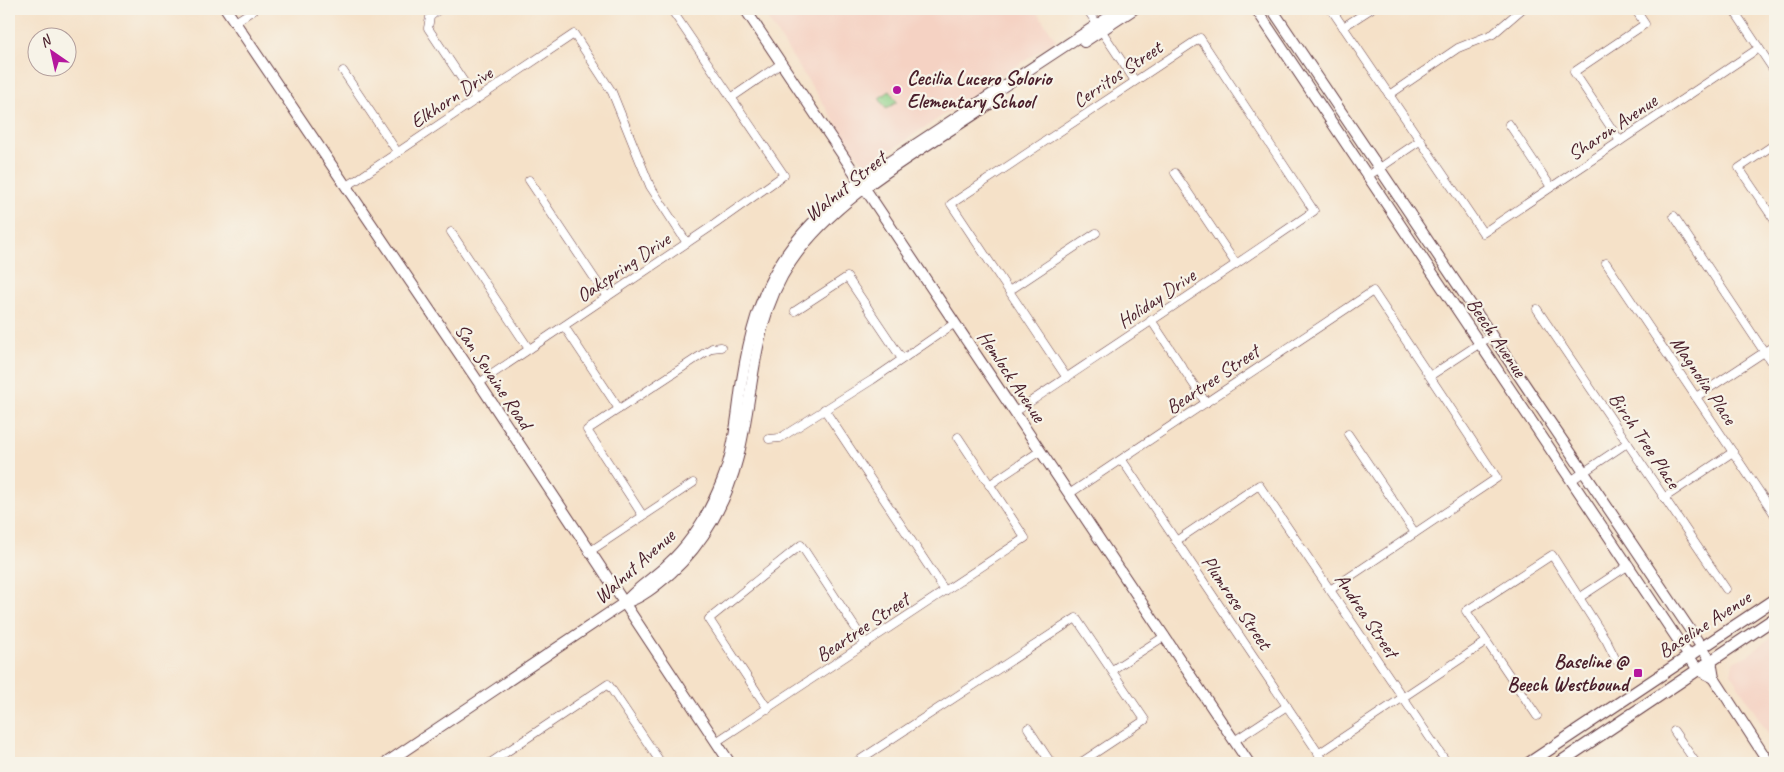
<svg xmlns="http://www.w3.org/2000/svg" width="1784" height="772" viewBox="0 0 1784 772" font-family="Caveat,sans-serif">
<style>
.built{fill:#f5d2c3}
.park{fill:url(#park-crowns);stroke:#6c785a}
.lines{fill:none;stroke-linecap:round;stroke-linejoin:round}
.street-casing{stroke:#643c43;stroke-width:9}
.secondary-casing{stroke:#643c43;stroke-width:12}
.primary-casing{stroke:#643c43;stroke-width:13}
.street{stroke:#fff;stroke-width:8}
.secondary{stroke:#fff;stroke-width:10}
.primary{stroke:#fff;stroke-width:11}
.poi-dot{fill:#b5179e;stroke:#f7f3e8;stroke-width:2}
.labels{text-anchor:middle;stroke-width:4.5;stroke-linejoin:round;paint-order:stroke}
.street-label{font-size:20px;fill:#4a1f2b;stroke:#f7f3e8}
.poi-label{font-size:20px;font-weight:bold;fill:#4a1f2b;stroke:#f7f3e8;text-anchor:start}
</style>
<defs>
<pattern id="park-crowns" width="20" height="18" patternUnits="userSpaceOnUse" patternTransform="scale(1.25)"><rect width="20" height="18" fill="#8fd189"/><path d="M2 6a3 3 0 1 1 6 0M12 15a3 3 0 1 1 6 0" fill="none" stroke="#7db376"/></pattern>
</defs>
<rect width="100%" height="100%" fill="#f7f3e8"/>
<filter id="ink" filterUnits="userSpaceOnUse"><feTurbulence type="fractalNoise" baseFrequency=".02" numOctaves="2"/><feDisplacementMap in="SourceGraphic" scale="10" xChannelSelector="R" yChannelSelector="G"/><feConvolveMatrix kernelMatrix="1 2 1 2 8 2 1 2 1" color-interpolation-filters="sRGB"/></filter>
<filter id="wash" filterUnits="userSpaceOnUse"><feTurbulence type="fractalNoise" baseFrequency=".0096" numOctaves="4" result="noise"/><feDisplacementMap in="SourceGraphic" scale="20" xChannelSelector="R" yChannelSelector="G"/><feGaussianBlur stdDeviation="1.12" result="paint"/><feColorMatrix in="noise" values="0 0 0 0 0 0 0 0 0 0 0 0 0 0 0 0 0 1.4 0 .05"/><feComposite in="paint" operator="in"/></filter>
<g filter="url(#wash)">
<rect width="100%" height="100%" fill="#f5e1c8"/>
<g class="built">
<polygon points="761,9 1035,9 1056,40 870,164 862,163"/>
<polygon points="1775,634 1775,736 1771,738 1731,674 1733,662 1748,655"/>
</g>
<polygon class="park" points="890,91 897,102 886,109 879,98"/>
</g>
<g filter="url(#ink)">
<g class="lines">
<defs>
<g id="street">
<polyline points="439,9 430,17 428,28 476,100"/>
<polyline points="1087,9 1135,81"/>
<polyline points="1331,9 1483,233 1759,48"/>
<polyline points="1733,9 1775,72"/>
<polyline points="235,22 255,9"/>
<polyline points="1343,27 1371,9"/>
<polyline points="343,71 398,153"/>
<polyline points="1389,95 1458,48 1493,34 1522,9"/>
<polyline points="731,98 782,63"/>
<polyline points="1509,124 1551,187"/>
<polyline points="1620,141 1574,72 1645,24 1635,9"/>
<polyline points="1775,144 1739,168 1775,221"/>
<polyline points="1175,173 1236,264"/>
<polyline points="1368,176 1421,140"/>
<polyline points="529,180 607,297"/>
<polyline points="346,187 574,34 612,92 650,186 687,243"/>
<polyline points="1674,216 1775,368"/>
<polyline points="451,232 529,349"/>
<polyline points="1606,263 1775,515"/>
<polyline points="1009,291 1096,233"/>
<polyline points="1537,309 1726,589"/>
<polyline points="795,311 847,277 902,359"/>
<polyline points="1151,320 1206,403"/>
<polyline points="564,326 619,409"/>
<polyline points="1430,376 1491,336"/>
<polyline points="479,383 715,224 784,175 671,9"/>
<polyline points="1696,397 1775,345"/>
<polyline points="824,409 945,591"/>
<path d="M 1015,412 C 1115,345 1215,279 1314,211 L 1200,38 L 951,204 L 1067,378"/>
<polyline points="1348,434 1415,533"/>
<polyline points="769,439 780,438 872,380 955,323"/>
<polyline points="1122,460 1325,763"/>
<polyline points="1572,480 1627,443"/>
<polyline points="989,485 1040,451"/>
<polyline points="1069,494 1373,291 1497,478 1330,590"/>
<polyline points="1664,498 1733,452"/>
<polyline points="643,516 587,430 712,348 721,347"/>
<polyline points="1176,541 1259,485 1447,763"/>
<polyline points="589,552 693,483"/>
<polyline points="1579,598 1629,565"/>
<polyline points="1112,670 1165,636"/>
<polyline points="768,709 709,619 801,545 866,644"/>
<polyline points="1537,716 1466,611 1552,555 1606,640 1616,660"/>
<polyline points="1028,728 1051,763"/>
<polyline points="1674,731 1696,763"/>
<polyline points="1234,741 1287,706"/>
<polyline points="716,742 1025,538 958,437"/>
<polyline points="1318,754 1486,642"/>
<polyline points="490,763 608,684 661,763"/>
<polyline points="855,763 1076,618 1145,720 1080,763"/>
</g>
<g id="secondary">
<polyline points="226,9 479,383 730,763"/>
<polyline points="745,9 1249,763"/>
<polyline points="1256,9 1698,670 1714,678"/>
<polyline points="1272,9 1711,661 1714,678 1769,763"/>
<polyline points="1084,42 1134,9"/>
<path d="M 624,603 C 641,599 657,585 671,573 C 704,543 727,501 738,457 C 755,391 751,321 791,262 C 838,192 929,147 997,99"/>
<path d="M 386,763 L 624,603 C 636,588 655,577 669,563 C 693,541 710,511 722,481 C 735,449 737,413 742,380 C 757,285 784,240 860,181 L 1121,9"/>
</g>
<g id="primary">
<polyline points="1529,763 1775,599"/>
<polyline points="1559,763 1775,618"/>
</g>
</defs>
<use href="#street" class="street-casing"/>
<use href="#secondary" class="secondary-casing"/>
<use href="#primary" class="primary-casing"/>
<use href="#street" class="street"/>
<use href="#secondary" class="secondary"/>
<use href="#primary" class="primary"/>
</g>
</g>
<g class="poi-dot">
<circle cx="897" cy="90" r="5"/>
<rect x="1633" y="668" width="10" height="10" rx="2.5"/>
</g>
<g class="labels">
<g class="street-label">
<text transform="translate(1117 74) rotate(-34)" y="7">Cerritos Street</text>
<text transform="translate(451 97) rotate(-34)" y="7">Elkhorn Drive</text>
<text transform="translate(1612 127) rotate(-34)" y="7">Sharon Avenue</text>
<text transform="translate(845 186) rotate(-39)" y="7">Walnut Street</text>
<text transform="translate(623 267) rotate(-34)" y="7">Oakspring Drive</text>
<text transform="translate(1156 298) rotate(-34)" y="7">Holiday Drive</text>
<text transform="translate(1497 337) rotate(56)" y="7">Beech Avenue</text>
<text transform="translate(494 376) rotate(56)" y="7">San Sevaine Road</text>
<text transform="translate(1012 376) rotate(56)" y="7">Hemlock Avenue</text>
<text transform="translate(1212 379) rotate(-34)" y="7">Beartree Street</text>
<text transform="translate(1704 380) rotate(56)" y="7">Magnolia Place</text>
<text transform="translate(1645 440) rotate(56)" y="7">Birch Tree Place</text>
<text transform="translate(634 566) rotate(-42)" y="7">Walnut Avenue</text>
<text transform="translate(1237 602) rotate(56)" y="7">Plumrose Street</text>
<text transform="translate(1367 615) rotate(56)" y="7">Andrea Street</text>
<text transform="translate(1704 624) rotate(-33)" y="7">Baseline Avenue</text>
<text transform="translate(862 627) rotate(-34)" y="7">Beartree Street</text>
</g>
<g class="poi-label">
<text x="907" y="85">Cecilia Lucero Solorio<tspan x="907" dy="23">Elementary School</tspan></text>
<text x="1628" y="668" text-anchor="end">Baseline @<tspan x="1628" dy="23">Beech Westbound</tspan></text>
</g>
</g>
<rect width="1784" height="772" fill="none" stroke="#f7f3e8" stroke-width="30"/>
<g transform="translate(52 52) rotate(326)"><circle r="24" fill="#f7f3e8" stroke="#b29e9c"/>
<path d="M0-4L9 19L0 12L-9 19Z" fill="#b5179e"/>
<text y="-8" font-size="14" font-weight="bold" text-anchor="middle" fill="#4a1f2b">N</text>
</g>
</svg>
